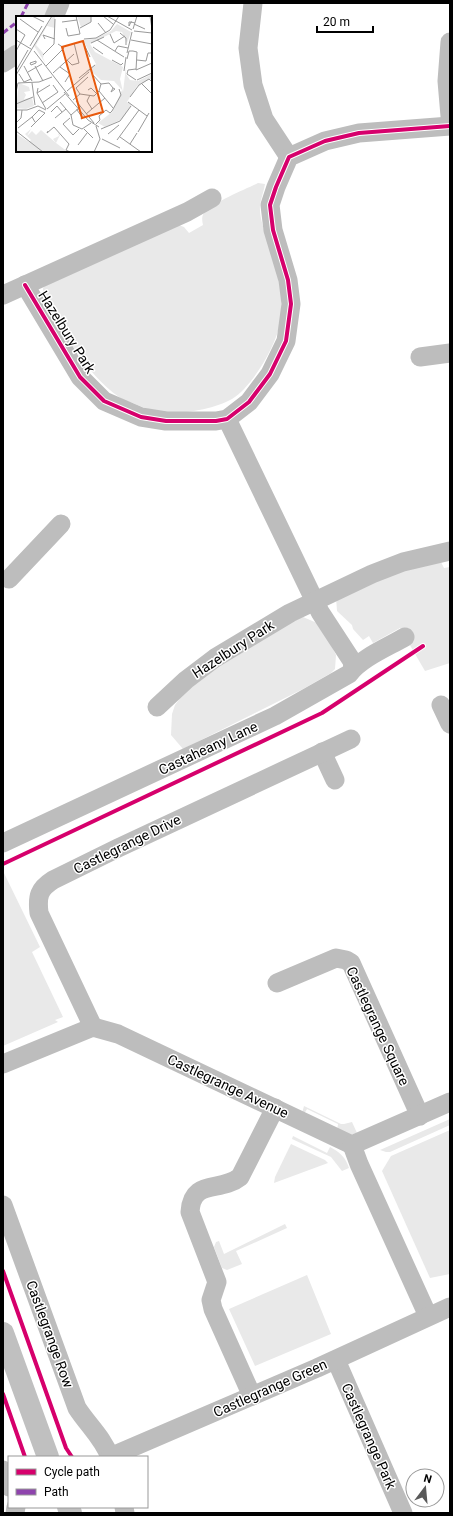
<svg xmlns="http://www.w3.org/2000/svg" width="453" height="1516" viewBox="0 0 453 1516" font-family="Roboto,sans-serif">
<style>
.green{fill:#e9e9e9}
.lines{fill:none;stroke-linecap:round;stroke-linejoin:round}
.street{stroke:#bdbdbd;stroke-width:19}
.secondary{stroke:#c0c0c0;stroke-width:22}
.quiet{stroke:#8e44ad;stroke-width:3;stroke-dasharray:6 3;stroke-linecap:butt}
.cycleway-casing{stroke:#fff;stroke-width:6}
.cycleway{stroke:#d6006c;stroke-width:4}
.labels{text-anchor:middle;stroke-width:3;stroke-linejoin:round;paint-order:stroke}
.street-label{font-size:14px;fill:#000;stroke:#fff}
.inset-road{fill:none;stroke:#999;stroke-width:1}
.view{fill:#e8590c;fill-opacity:0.15;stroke:#e8590c;stroke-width:2}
.inset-edge{fill:none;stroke:#000;stroke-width:2}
</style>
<rect width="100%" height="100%" fill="#fff"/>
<g class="green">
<polygon points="3,3 51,3 44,17 17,17 17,45 3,54"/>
<path d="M 258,183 L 265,184 C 264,191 261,198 260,205 C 259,216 264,229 267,240 C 276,267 285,294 280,323 C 276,346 252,387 232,399 C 216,408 186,414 168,413 C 156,412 143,408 133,403 C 128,402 123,400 119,397 C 84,372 64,332 43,296 L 43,288 L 51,280 L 176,224 L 184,227 L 189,233 L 203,225 C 202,220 201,215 206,211 C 214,202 246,189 258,183 Z"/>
<polygon points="441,562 444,568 450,567 450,663 425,671 400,628 373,643 369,636 363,640 353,629 352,625 337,611 336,597 386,575"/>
<polygon points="303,617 317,623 328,639 336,655 335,669 331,673 303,689 183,749 171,735 172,714 175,705 184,693 231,656 278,627"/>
<polygon points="3,871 40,947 32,952 63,1017 55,1020 58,1022 3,1046"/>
<polygon points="304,1106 341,1124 344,1124 352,1122 357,1133 351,1135 337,1131 338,1124 307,1109 304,1114 302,1113"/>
<polygon points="450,1119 450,1125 390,1152 386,1152 380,1150"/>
<polygon points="450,1130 450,1274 430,1278 382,1171 391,1156"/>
<path d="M 293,1136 L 327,1153 L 330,1147 C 340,1152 346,1158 349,1168 L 342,1171 L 331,1157 L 292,1139 Z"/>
<polygon points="291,1144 325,1160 328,1163 274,1183 275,1177"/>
<polygon points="285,1224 287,1228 236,1251 242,1264 227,1270 222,1268 214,1247 216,1242 219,1241 224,1254"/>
<polygon points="307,1275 331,1334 255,1366 229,1309"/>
</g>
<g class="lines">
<g class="street">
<polyline points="253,3 248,48 253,85 264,119 289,157"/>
<polyline points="54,17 60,3"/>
<polyline points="450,42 447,81 450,116"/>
<polyline points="3,63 17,54"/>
<polyline points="25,285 80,377 104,401 141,417 166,421 216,421 227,419 249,402 270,374 286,341 291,304 288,280 273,230 270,205 276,187 289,157 325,141 359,133 450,126"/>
<polyline points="3,295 187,212 212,198"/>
<polyline points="420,357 450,353"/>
<polyline points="227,419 320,612 352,661 353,668"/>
<polyline points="9,579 61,524"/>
<polyline points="441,705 450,724"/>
<polyline points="157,707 186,680 215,658 290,613 372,574 403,562 450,551"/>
<polyline points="322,752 335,780"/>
<path d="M 3,843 L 275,716 L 349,674 C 361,658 388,647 405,637"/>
<polyline points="277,983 336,958 346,960 351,963 420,1116"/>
<path d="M 93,1027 L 39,913 C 37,896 39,889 53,880 L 118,848 L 351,739"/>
<polyline points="3,1064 93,1027 118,1034 352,1145 450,1102"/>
<polyline points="352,1145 359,1164 428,1316"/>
<path d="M 3,1205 L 77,1408 C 88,1425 103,1438 110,1457"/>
<polyline points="336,1360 403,1513"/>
<path d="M 252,1396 L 213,1309 L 211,1300 L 217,1282 L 190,1212 C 192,1178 220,1193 240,1177 L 275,1108"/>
<polyline points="110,1457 317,1368 450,1307"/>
<polyline points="3,1470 9,1487"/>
<polyline points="124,1507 125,1513"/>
<polyline points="15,1513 16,1507"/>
</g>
<g class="secondary">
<polyline points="3,1333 48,1457"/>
<polyline points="68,1507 71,1513"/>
</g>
<g class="quiet">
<polyline points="21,17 28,3"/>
<polyline points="3,33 17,22"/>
</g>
<defs>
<g id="cycleway">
<polyline points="25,285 80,377 104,401 141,417 166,421 216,421 227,419 249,402 270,374 286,341 291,304 288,280 273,230 270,205 276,187 289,157 325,141 359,133 450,126"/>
<polyline points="3,864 322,713 423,646"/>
<polyline points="3,1271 66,1448 72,1457"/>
<polyline points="3,1394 25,1457"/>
</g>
</defs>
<use href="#cycleway" class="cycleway-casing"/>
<use href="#cycleway" class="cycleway"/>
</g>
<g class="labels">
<g class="street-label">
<text transform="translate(67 332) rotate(58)" y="5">Hazelbury Park</text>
<text transform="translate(233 649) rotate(-33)" y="5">Hazelbury Park</text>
<text transform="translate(208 748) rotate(-25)" y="5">Castaheany Lane</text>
<text transform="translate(127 844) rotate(-26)" y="5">Castlegrange Drive</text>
<text transform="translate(378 1026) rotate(65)" y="5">Castlegrange Square</text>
<text transform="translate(228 1086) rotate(25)" y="5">Castlegrange Avenue</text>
<text transform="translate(50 1334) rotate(70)" y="5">Castlegrange Row</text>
<text transform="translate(270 1388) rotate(-24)" y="5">Castlegrange Green</text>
<text transform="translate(369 1436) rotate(66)" y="5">Castlegrange Park</text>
</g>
</g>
<g transform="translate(16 16)">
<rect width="136" height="136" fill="#fff"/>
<path d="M 37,0 L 39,0 L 39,12 L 31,10 L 20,29 L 28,38 L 27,42 L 30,48 L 18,30 ZM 61,0 L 74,0 L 76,5 L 65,11 ZM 101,8 L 115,16 L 111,27 L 106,16 L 100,15 L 74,28 L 79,36 L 107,51 L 104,63 L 107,76 L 110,51 L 110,58 L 114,64 L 122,65 L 136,58 L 136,65 L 134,63 L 121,70 L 111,86 L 116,89 L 106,103 L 89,111 L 82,107 L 96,96 L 106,74 L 98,65 L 85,64 L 76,56 L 70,55 L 80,48 L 67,24 L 78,23 L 95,15 ZM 3,67 L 13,71 L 14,75 L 8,76 L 10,79 L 8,83 L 16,82 L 18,90 L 10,93 L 0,92 ZM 15,113 L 11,120 L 16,115 L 20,119 L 25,114 L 40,127 L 37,123 L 43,120 L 42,117 L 44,119 L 40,127 L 52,136 L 0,136 L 1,118 L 13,126 L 15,124 L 9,118 Z" fill="#e9e9e9"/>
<path class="inset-road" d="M 16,0 L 28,6M 87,0 L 97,8M 91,0 L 116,14M 134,0 L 136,13M 4,3 L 22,16M 46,6 L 61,4M 116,6 L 113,6 L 113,10 L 115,6 L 119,7M 82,7 L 90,17M 118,8 L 129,13M 50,12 L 52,20 L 64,18 L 60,0M 64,12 L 75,6 L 75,0M 0,13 L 9,19 L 0,35M 117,13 L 121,0M 118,15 L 136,17M 104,17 L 110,22 L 110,29M 94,18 L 98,27 L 109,20M 29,23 L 27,19 L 39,23M 68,23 L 80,22 L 94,14 L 103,0M 0,24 L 15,33M 81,24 L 108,41M 115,24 L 136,28M 67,26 L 74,41M 75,27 L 88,21M 14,30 L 26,10M 77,31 L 87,38M 18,35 L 53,80M 99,35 L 102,30 L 112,32M 111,37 L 116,16M 27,39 L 38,28 L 39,3M 111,43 L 113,35 L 117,35 L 121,36 L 120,54 L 136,47M 51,44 L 56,49 L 63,47 L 58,27M 96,44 L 105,49 L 107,47M 121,44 L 130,45 L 132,37 L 136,37M 20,45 L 20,47 L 15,49 L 14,47 ZM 8,50 L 16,65M 19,50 L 27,65M 30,50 L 48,32 L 42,28M 44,51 L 54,58 L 49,66M 120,53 L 112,54 L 111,58 L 120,64M 0,55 L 12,34M 108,55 L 110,41M 12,56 L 26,48M 37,57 L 58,38M 3,58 L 8,66 L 15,63M 76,58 L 85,68M 0,59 L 36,0M 63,62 L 79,49M 121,64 L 136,57M 16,67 L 19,89M 85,68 L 93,67 L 97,72 L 95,76 L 99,73 L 97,72M 126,68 L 136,78M 22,72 L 21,77 L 30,93M 72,74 L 75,72 L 81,78M 51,75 L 73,56M 83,75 L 97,92M 0,76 L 2,67 L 23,66 L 36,61M 48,76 L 72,104 L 83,111M 21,77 L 34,69M 64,78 L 60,72 L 72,61M 74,79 L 71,85 L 76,93M 114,81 L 123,69 L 133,63 L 136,66M 57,84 L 64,78 L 78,80 L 83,75 L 85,68M 60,85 L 78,107M 44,86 L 55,99M 112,86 L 131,100M 26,87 L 42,76 L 37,69M 0,88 L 17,81M 63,92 L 55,99 L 57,109 L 66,113 L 75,107M 31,93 L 49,78M 61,93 L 61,94 L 66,101 L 67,102 L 65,103 L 66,101M 0,94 L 11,94 L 22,90 L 30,94M 35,96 L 41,90 L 46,96M 70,98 L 89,82M 39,102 L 50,93M 54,102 L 47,108 L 57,119 L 63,113M 19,106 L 16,101 L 23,94 L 29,97M 0,107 L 5,102 L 6,94M 80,108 L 84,104 L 83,100 L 90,94 L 94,97 L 96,95 L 105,79 L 103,73M 15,111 L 29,97M 2,112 L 16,101M 68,113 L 77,122M 85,113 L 104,105 L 115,90M 0,115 L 27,136M 32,115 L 31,117 L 38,111 L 53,128 L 50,134 L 54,136M 122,116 L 133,97M 92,118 L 103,109M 104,121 L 125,136M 86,123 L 104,132M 101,124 L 123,94M 114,128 L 121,117M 62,129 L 71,117M 78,136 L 84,123 L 80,110"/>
<path class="view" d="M 67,25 L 87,96 L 66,102 L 46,31 Z"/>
<rect width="136" height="136" class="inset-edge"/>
</g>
<rect width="453" height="1516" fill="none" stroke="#000000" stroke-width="8"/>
<rect x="8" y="1456" width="140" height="52" fill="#ffffff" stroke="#999999"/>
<rect x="16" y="1469" width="20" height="6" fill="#d6006c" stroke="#999999"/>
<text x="44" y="1476" font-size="12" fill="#000000">Cycle path</text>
<rect x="16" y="1489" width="20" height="6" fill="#8e44ad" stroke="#999999"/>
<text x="44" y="1496" font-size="12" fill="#000000">Path</text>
<g transform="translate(425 1488) rotate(16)"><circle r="19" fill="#ffffff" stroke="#999999"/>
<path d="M0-3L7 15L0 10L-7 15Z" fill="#595959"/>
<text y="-6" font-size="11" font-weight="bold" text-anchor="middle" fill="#000000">N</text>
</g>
<path d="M317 26v6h56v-6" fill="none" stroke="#000000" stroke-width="2"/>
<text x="323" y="26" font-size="12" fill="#000000" stroke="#ffffff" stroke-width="3" paint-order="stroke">20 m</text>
</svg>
